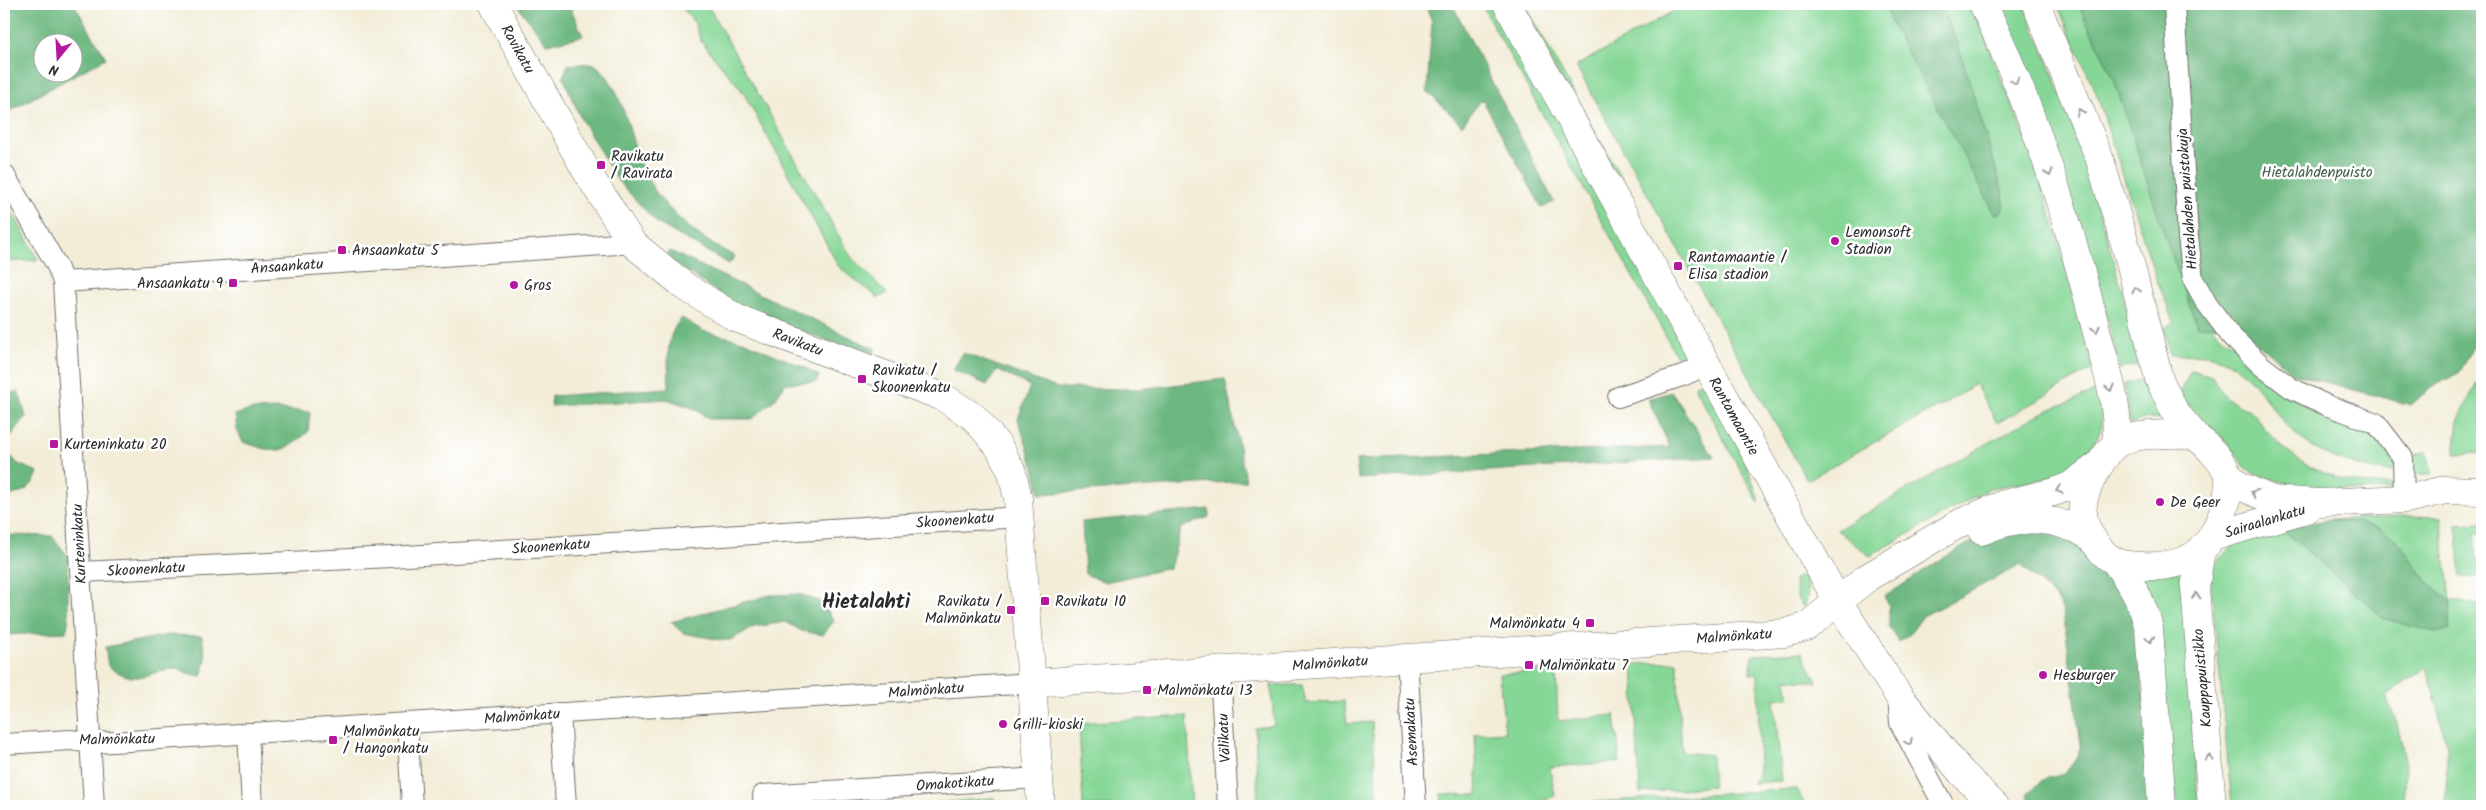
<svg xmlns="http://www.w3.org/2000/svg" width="2486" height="810" viewBox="0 0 2486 810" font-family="Kalam,sans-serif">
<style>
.green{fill:#86d797;stroke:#588161}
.forest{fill:#6cb880;stroke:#4c7256;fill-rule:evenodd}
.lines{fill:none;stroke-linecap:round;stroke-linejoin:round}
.street-casing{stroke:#716f68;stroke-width:22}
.secondary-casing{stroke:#716f68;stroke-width:29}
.primary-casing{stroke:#716f68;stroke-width:29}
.highway-casing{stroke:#716f68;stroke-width:29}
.street{stroke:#fff;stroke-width:20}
.secondary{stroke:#fff;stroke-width:28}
.primary{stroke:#fff;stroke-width:28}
.highway{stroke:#fff;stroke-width:28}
.oneway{stroke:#a0a0a0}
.poi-dot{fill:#b5179e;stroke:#fff;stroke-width:2}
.labels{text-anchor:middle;stroke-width:5;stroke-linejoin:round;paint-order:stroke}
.street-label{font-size:15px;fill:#2b2b2b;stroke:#fff}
.poi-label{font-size:15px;fill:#2b2b2b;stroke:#fff;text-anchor:start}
.park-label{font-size:15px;fill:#465f4b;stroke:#fff}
.district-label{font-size:20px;font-weight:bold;fill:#2b2b2b;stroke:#fff}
</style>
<rect width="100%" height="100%" fill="#fff"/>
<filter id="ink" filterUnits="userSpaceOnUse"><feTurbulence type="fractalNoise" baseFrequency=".02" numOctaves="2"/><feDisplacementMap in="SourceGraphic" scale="10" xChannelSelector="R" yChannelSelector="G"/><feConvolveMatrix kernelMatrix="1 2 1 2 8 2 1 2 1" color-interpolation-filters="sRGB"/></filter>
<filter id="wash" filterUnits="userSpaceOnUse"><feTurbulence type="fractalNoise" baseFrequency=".0096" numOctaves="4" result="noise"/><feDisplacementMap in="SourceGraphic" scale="20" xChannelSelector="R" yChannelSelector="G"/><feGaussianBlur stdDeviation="1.12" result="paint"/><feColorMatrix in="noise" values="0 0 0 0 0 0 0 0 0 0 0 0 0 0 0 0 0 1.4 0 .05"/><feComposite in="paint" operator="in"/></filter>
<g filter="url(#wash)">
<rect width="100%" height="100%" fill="#f3edd8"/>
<g class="green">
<polygon points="679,4 707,4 851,257 887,293 878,298 839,267 743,92 701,41 694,22"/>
<polygon points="1481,4 1489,4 1501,27 1531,66 1687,355 1680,362"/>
<polygon points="1519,4 1524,4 1633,199 1615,180"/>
<polygon points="1686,4 1887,4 1889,19 1996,214 2004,202 2001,186 1957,41 1939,4 1971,4 2028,144 2053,220 2093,369 1997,423 1975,384 1959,395 1807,480 1576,66"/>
<path d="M 1996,4 L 2023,4 C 2077,118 2108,242 2142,364 L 2119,369 C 2093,243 2042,124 1996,4 Z"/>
<path d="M 2057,4 L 2078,4 L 2114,79 L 2163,230 L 2197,325 L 2210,325 L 2224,338 L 2379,433 L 2395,464 L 2392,472 C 2352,468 2315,455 2286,425 C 2263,400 2251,368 2216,357 C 2203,353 2184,355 2170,355 L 2164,328 L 2174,322 L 2156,278 L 2097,95 Z"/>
<polygon points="4,196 38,260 4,262"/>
<path d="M 2191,370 L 2212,376 C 2218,390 2233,407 2249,409 C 2259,420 2267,432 2277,442 C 2306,472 2350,487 2391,485 L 2396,490 L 2324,490 L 2299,487 L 2253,473 L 2244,466 L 2227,442 L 2183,400 L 2181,390 Z"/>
<polygon points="2482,373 2482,453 2454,454 2458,421"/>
<polygon points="2144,379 2152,398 2166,419 2147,418 2130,424 2124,384"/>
<polygon points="1702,382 1737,440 1760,502 1758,502 1695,388 1696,384"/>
<polygon points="2094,392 2101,410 2102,426 2097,439 2077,463 2059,475 2035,481 1990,488 1870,556 1837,530 2039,414"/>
<polygon points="2427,451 2432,474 2416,474 2413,472 2411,460 2415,455"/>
<path d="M 2406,516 L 2441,517 L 2450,600 L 2470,604 L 2482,603 L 2482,806 L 2446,806 L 2447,747 L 2427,667 L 2386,696 L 2397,724 L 2406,764 L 2404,806 L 2232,806 L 2210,571 C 2230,543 2247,533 2280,527 L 2385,619 L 2449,630 L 2450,600 L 2428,582 L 2395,538 L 2356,522 L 2330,520 Z"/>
<polygon points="2482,523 2482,533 2474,534 2477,558 2482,560 2482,577 2461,577 2456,524"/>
<polygon points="2180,572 2188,645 2198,806 2176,806 2155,614 2139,576"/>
<path d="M 1803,574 C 1810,587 1809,594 1803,607 L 1798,600 L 1794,580 Z"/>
<polygon points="1802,652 1817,682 1786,679 1789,698 1774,699 1782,781 1751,783 1759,775 1758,675 1750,674 1753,655"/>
<polygon points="1677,662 1682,752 1711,755 1713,786 1640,793 1633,664"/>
<polygon points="1556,670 1558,721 1615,715 1620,762 1550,767 1555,796 1545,800 1545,806 1442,806 1441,794 1478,795 1475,734 1505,732 1499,674"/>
<polygon points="1271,685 1302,685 1306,703 1344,701 1347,724 1372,722 1378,806 1258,806 1255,728 1274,725"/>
<polygon points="1187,716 1192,806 1083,806 1079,723"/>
<polygon points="1796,789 1806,806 1549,806 1549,805"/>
<polygon points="994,798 995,806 906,806"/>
</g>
<g class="forest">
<path d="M 4,4 L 74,4 L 106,58 L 4,114 ZM 42,42 L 72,42 L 72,72 L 42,72 Z"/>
<polygon points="516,4 569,4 583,36 547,44"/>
<polygon points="1425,4 1452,4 1554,202 1542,208 1482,99 1462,125 1427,91 1432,21"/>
<polygon points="1887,4 1939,4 1957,41 2001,186 2004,202 2002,212 1995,214 1889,19"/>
<polygon points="2078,4 2482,4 2482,329 2460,372 2429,389 2411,405 2294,374 2236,325 2197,326 2163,230 2114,79"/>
<path d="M 592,63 C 621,77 630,139 642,168 C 659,206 697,239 735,256 L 729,264 L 657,223 L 618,181 L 581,119 L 563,77 L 568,65 Z"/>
<polygon points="670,251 875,349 873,358 741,308 665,257"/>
<path d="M 682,318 L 703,331 L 743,341 L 806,368 L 819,376 L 816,382 L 786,383 L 775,399 L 752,419 L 709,419 L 695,409 L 667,399 L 551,406 L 552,396 L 669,388 C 669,364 663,337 682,318 Z"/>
<polygon points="963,353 1057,388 1139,389 1225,379 1246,481 1040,494 1034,468 1018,419 1030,386 997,370 987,385 953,370"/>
<polygon points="19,392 26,417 4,445 4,393"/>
<polygon points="1672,392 1714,457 1358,479 1356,460 1670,447 1648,399"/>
<path d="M 276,409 L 310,412 L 308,432 C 280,456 277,453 243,442 L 237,430 L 235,415 L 251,410 Z"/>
<path d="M 4,448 L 18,464 L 38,472 C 33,489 20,495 4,496 Z"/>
<polygon points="1209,509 1209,517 1181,528 1170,568 1105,582 1085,574 1082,522"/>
<polygon points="2330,520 2356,522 2376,527 2395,538 2428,582 2450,600 2449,630 2434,632 2385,619 2280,527"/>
<path d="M 2008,528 L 2073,537 L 2088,559 L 2113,582 L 2133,610 L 2157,806 L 2036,806 L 2027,795 C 2032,789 2037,783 2045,779 C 2049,777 2053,778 2057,776 C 2071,771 2077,758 2081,745 L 2063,611 L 2057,599 L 2021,565 L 1923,616 L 1910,634 L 1899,642 L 1889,627 L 1889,605 L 1884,597 C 1922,573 1965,539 2008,528 Z"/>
<polygon points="4,535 52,536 68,556 68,623 66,632 4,635"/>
<polygon points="799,594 822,602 834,621 823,635 802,631 786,622 754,627 730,640 721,640 683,633 671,622 770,595"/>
<path d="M 168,635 L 202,636 L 206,659 L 202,676 C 192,676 180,668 171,669 C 142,674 136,686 108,666 L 105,647 Z"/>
</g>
</g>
<g filter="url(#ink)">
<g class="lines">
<defs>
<g id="street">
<polyline points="2174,4 2188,237 2193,279 2207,304 2231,336 2262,366 2291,388 2326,405 2376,423 2403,458 2404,499"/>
<polyline points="4,174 57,266 63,282 94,806"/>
<polyline points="63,282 632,243"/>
<polyline points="1618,397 1682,376 1707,365"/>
<polyline points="81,572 391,557 1020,517"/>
<polyline points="1407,658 1416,806"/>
<polyline points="1220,671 1228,806"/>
<polyline points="1898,695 1900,723 1944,806"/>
<polyline points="560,713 566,806"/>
<polyline points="407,723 412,806"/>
<polyline points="248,733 252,806"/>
<polyline points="4,744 71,740 89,743 113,742 1032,683"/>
<polyline points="764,806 763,795 1039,778"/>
</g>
<g id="secondary">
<polyline points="493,4 587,172 632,243 686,287 736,318 943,397 975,418 999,447 1012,472 1018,499 1041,806"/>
<polyline points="1507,4 1837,600 1898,695 1961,772 1995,806"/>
<polyline points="2228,475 2238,485 2272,500 2319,503 2406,499 2445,490 2482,491"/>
<path d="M 1982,531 C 2017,514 2055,516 2088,535"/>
<polyline points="2212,537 2306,509"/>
<polyline points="1032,683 1785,633 1806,627 1868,577 1962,522 2004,504 2054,492 2070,486 2100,464"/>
</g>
<g id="primary">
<path d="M 2167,434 C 2175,435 2189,434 2197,438 C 2205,442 2226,466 2228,475 C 2232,496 2217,535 2202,549 C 2187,564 2162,567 2142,566 C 2124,566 2111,563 2099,548 C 2076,520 2079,499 2097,469 C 2102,461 2108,451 2115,445 C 2128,435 2151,435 2167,434 Z"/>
<polyline points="2201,550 2195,588 2212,806"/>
<path d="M 2117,564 C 2132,585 2143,603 2149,629 L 2162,806"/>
</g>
<g id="highway">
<path d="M 1983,4 C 2033,109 2070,224 2098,337 C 2107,371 2120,409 2116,444"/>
<polyline points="2036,4 2099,157 2128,254 2159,379 2175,412 2196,437"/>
</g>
</defs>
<use href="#street" class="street-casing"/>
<use href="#secondary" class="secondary-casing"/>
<use href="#primary" class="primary-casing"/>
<use href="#highway" class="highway-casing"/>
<use href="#street" class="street"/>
<use href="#secondary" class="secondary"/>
<use href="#primary" class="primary"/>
<use href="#highway" class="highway"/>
</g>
<defs><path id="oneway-chevron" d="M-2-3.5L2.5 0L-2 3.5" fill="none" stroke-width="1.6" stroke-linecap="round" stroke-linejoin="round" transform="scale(1.25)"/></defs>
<g class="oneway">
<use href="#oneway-chevron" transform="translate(2015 81) rotate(69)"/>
<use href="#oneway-chevron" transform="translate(2080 112) rotate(-112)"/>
<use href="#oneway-chevron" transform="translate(2049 173) rotate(71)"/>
<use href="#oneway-chevron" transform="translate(2136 290) rotate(-104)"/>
<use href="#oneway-chevron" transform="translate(2096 329) rotate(76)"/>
<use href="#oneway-chevron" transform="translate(2110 388) rotate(78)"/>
<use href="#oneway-chevron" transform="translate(2059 490) rotate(159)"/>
<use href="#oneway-chevron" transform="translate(2254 493) rotate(-156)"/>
<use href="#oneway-chevron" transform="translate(2196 596) rotate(-93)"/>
<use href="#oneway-chevron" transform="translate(2150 639) rotate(85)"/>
<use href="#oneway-chevron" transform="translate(1909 742) rotate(64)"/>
<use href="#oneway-chevron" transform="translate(2209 758) rotate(-93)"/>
</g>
</g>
<g class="poi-dot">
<rect x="596" y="160" width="10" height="10" rx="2.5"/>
<circle cx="1835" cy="241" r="5"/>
<rect x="337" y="245" width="10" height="10" rx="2.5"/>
<rect x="1673" y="261" width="10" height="10" rx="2.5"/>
<rect x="228" y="278" width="10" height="10" rx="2.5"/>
<circle cx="514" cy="285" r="5"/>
<rect x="857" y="374" width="10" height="10" rx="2.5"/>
<rect x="49" y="439" width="10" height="10" rx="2.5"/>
<circle cx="2160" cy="502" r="5"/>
<rect x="1040" y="596" width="10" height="10" rx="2.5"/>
<rect x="1006" y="605" width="10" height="10" rx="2.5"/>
<rect x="1585" y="618" width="10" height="10" rx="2.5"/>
<rect x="1524" y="660" width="10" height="10" rx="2.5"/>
<circle cx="2043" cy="675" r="5"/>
<rect x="1142" y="685" width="10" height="10" rx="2.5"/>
<circle cx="1003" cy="724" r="5"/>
<rect x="328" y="735" width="10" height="10" rx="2.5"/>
</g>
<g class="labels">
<g class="street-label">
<text transform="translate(518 49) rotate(61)" y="5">Ravikatu</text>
<text transform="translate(2187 199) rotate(-94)" y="5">Hietalahden puistokuja</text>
<text transform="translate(287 266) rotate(-4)" y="5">Ansaankatu</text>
<text transform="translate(798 342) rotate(21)" y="5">Ravikatu</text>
<text transform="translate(1734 416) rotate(61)" y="5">Rantamaantie</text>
<text transform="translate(955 520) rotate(-4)" y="5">Skoonenkatu</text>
<text transform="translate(2265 521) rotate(-17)" y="5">Sairaalankatu</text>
<text transform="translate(79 544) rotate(-93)" y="5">Kurteninkatu</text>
<text transform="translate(551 546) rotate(-4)" y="5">Skoonenkatu</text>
<text transform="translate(146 569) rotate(-3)" y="5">Skoonenkatu</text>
<text transform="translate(1734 636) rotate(-4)" y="5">Malmönkatu</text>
<text transform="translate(1330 663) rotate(-4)" y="5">Malmönkatu</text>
<text transform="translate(2202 678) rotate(-95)" y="5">Kauppapuistikko</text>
<text transform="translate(926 690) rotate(-4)" y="5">Malmönkatu</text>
<text transform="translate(522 716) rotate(-4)" y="5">Malmönkatu</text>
<text transform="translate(1411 732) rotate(-93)" y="5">Asemakatu</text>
<text transform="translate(1224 738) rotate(-93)" y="5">Välikatu</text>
<text transform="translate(117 739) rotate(-1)" y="5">Malmönkatu</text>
<text transform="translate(955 783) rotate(-4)" y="5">Omakotikatu</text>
</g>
<g class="poi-label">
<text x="611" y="161">Ravikatu<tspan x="611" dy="17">/ Ravirata</tspan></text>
<text x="1845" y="237">Lemonsoft<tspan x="1845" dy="17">Stadion</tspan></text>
<text x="352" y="255">Ansaankatu 5</text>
<text x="1688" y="262">Rantamaantie /<tspan x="1688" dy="17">Elisa stadion</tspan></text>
<text x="223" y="288" text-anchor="end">Ansaankatu 9</text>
<text x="524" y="290">Gros</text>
<text x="872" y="375">Ravikatu /<tspan x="872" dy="17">Skoonenkatu</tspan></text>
<text x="64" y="449">Kurteninkatu 20</text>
<text x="2170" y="507">De Geer</text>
<text x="1001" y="606" text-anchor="end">Ravikatu /<tspan x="1001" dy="17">Malmönkatu</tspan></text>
<text x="1055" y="606">Ravikatu 10</text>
<text x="1580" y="628" text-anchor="end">Malmönkatu 4</text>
<text x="1539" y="670">Malmönkatu 7</text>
<text x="2053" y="680">Hesburger</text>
<text x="1157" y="695">Malmönkatu 13</text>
<text x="1013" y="729">Grilli-kioski</text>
<text x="343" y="736">Malmönkatu<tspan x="343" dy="17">/ Hangonkatu</tspan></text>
</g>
<g class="park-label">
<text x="2317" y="177">Hietalahdenpuisto</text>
</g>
<g class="district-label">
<text x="866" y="608">Hietalahti</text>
</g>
</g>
<rect width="2486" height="810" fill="none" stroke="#fff" stroke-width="20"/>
<g transform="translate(58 58) rotate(198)"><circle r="24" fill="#ffffff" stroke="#aaaaaa"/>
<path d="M0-4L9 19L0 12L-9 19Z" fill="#b5179e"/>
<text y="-8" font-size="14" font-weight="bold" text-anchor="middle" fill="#2b2b2b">N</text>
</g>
</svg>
